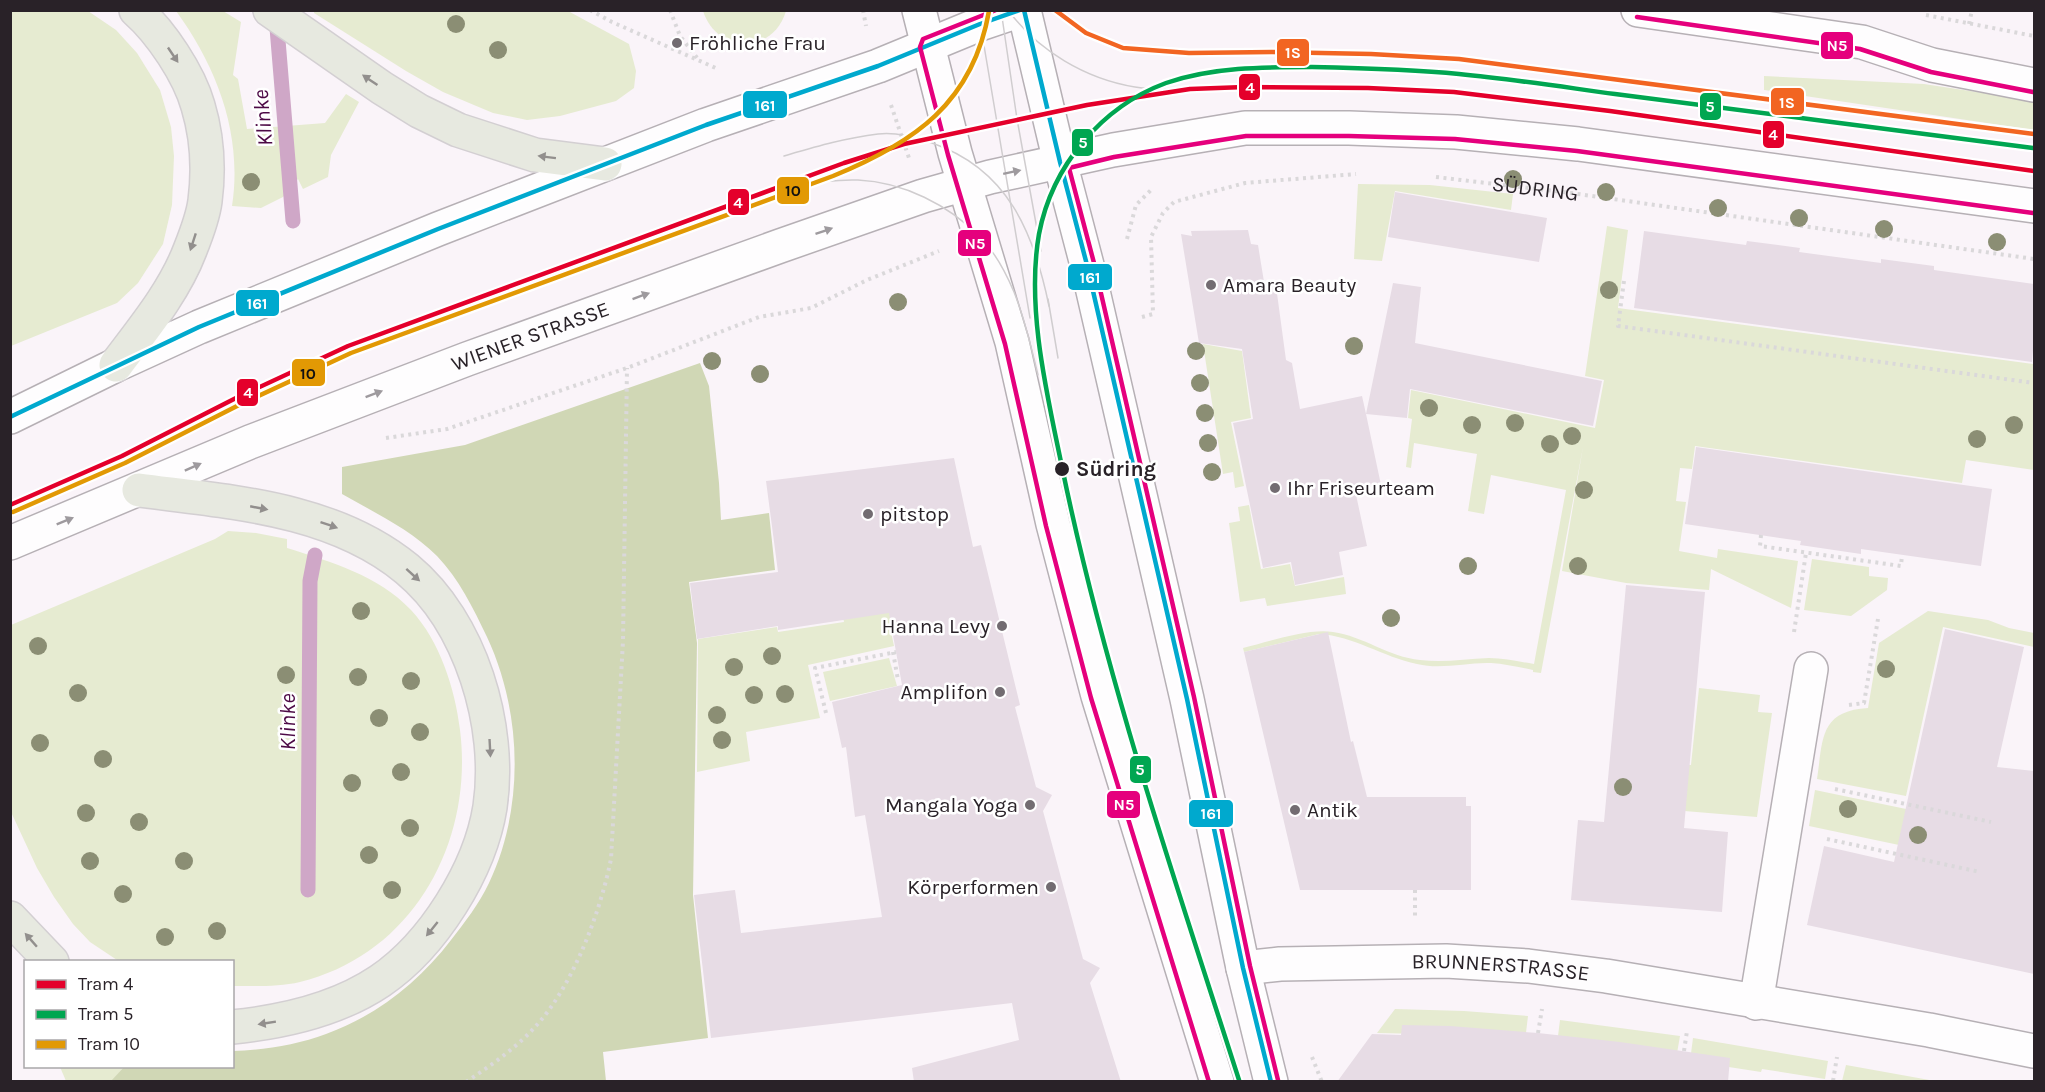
<svg xmlns="http://www.w3.org/2000/svg" width="2045" height="1092" viewBox="0 0 2045 1092" font-family="Karla,sans-serif">
<style>
.green{fill:#e6ebd1}
.forest{fill:#d0d7b5}
.lines{fill:none;stroke-linecap:round;stroke-linejoin:round}
.stream{stroke:#cfa7c7;stroke-width:15}
.building{fill:#e7dce5}
.street-casing{stroke:#b6b0b5;stroke-width:36}
.secondary-casing{stroke:#b6b0b5;stroke-width:36}
.highway-casing{stroke:#d3cfd2;stroke-width:36}
.path{stroke:#dad8da;stroke-width:4;stroke-dasharray:3 4.5;stroke-linecap:butt}
.street{stroke:#fefdfe;stroke-width:33}
.secondary{stroke:#fefdfe;stroke-width:33}
.highway{stroke:#e7e9e0;stroke-width:33}
.tram{stroke:#d0cdcf;stroke-width:1.5}
.bus-1-casing{stroke:#fff;stroke-width:9}
.bus-2-casing{stroke:#fff;stroke-width:9}
.bus-1{stroke:#00a9ce;stroke-width:4.5}
.bus-2{stroke:#e5007d;stroke-width:4.5}
.tram-1-casing{stroke:#fff;stroke-width:9}
.tram-2-casing{stroke:#fff;stroke-width:9}
.tram-3-casing{stroke:#fff;stroke-width:9}
.tram-4-casing{stroke:#fff;stroke-width:9}
.tram-1{stroke:#e4002b;stroke-width:4.5}
.tram-2{stroke:#00a651;stroke-width:4.5}
.tram-3{stroke:#e29904;stroke-width:4.5}
.tram-4{stroke:#f26522;stroke-width:4.5}
.tree{fill:#8b8e74}
.oneway{fill:#928f8d}
.oneway2{fill:#9e9a9e}
.poi-dot{fill:#726c71;stroke:#fff;stroke-width:2}
.stop-dot{fill:#292228;stroke:#fff;stroke-width:2}
.labels{text-anchor:middle;stroke-width:5;stroke-linejoin:round;paint-order:stroke}
.poi-label{font-size:21px;fill:#292228;stroke:#fff;text-anchor:start}
.street-label{font-size:21px;fill:#292228;stroke:#fff}
.stop-label{font-size:21px;font-weight:bold;fill:#292228;stroke:#fff;text-anchor:start}
.water-label{font-size:22px;font-style:italic;fill:#4d0a46;stroke:#fff}
.line-badge{stroke:#fff;stroke-width:2}
.badge-label{font-size:16px;text-anchor:middle;font-weight:bold;fill:#fff}
.pale-badge-label{font-size:16px;text-anchor:middle;font-weight:bold;fill:#111}
</style>
<rect width="100%" height="100%" fill="#faf4f9"/>
<g class="green">
<polygon points="11,10 88,11 116,30 137,53 160,90 171,127 174,156 172,205 163,244 138,283 117,303 11,346"/>
<path d="M 176,11 L 223,11 L 241,22 L 233,75 L 238,79 L 247,129 L 325,123 L 346,94 L 359,102 L 331,155 L 328,177 L 303,189 L 298,179 L 283,197 L 261,208 L 232,206 C 243,135 217,67 176,11 Z"/>
<polygon points="314,11 568,11 629,44 636,71 634,88 616,101 560,116 527,120 493,113 443,92 406,71 314,13"/>
<path d="M 703,11 L 703,10 L 786,11 C 773,55 717,54 703,11 Z"/>
<polygon points="1764,76 1924,84 2023,99 2034,101 2034,130 1764,90"/>
<polygon points="1358,184 1430,185 1513,194 1511,210 1395,191 1382,261 1354,259"/>
<path d="M 1607,226 L 1628,230 L 1618,308 L 2033,364 L 2034,354 L 2034,470 L 1966,460 L 1962,483 L 1695,446 L 1692,469 L 1680,468 L 1676,501 L 1686,502 L 1679,551 L 1717,558 L 1718,549 L 1798,561 L 1791,608 L 1711,569 L 1709,590 L 1626,583 L 1562,571 L 1583,447 L 1541,673 L 1533,672 L 1533,670 C 1519,667 1505,664 1491,663 C 1467,662 1442,670 1417,664 C 1383,657 1354,636 1319,634 L 1244,652 L 1243,648 C 1268,642 1308,628 1333,632 C 1363,636 1389,657 1420,660 C 1443,663 1465,659 1489,658 C 1504,658 1520,662 1534,664 L 1566,490 L 1491,475 L 1484,514 L 1468,511 L 1477,454 L 1414,443 L 1411,468 L 1406,467 L 1412,419 L 1408,418 L 1411,390 L 1595,428 L 1604,380 L 1585,376 Z"/>
<polygon points="1203,344 1242,351 1251,418 1231,422 1244,486 1235,488 1233,472 1223,474"/>
<polygon points="1249,505 1261,569 1290,564 1295,586 1344,577 1346,594 1267,606 1265,598 1240,602 1229,523 1240,521 1238,507"/>
<path d="M 228,531 L 256,533 L 287,539 L 287,548 C 331,562 378,575 411,610 C 440,641 455,689 460,730 C 474,841 414,954 300,982 C 279,987 254,986 233,986 L 232,962 L 120,962 L 90,942 L 73,924 L 54,897 L 37,868 L 11,812 L 11,625 L 215,539 Z"/>
<polygon points="1812,559 1869,567 1869,576 1888,578 1887,590 1851,616 1804,610"/>
<polygon points="892,610 895,631 891,632 894,646 808,665 820,718 746,732 750,761 697,772 698,639 777,627 778,632 844,622 843,617"/>
<path d="M 1928,611 L 1988,620 L 2009,628 L 2034,633 L 2034,647 L 1943,627 L 1906,796 L 1817,779 C 1823,740 1819,711 1868,708 L 1879,643 Z"/>
<polygon points="889,658 897,686 830,701 823,672"/>
<polygon points="1699,688 1760,695 1758,712 1772,713 1757,817 1660,809 1663,763 1691,765"/>
<polygon points="1815,790 1978,824 1970,860 1809,826"/>
<polygon points="1395,1009 1464,1011 1528,1016 1525,1041 1469,1035 1377,1033"/>
<polygon points="1560,1020 1680,1036 1676,1059 1557,1044"/>
<polygon points="1693,1038 1828,1061 1825,1079 1762,1069 1761,1072 1690,1061"/>
<polygon points="1846,1065 1935,1081 1842,1081"/>
<polygon points="60,1067 124,1067 111,1082 66,1081"/>
</g>
<path class="forest" d="M 700,363 L 709,386 L 719,483 L 721,520 L 769,513 L 775,570 L 689,582 L 697,643 L 693,895 L 708,1038 L 603,1052 L 606,1081 L 111,1081 L 124,1067 L 232,1066 L 233,1051 C 263,1050 297,1045 326,1034 C 376,1016 419,982 451,940 C 465,922 479,904 489,883 C 525,807 522,712 487,637 C 473,608 459,579 437,556 C 410,529 375,513 342,494 L 342,467 L 465,445 Z"/>
<g class="lines">
<g class="stream">
<polyline points="276,16 293,221"/>
<polyline points="308,890 310,581 315,555"/>
</g>
</g>
<g class="building">
<polygon points="1395,192 1547,218 1539,262 1388,237"/>
<polygon points="1248,230 1251,244 1258,245 1265,288 1276,286 1286,360 1292,363 1300,409 1362,396 1366,414 1393,283 1421,287 1415,343 1602,381 1593,426 1410,389 1407,418 1366,414 1381,485 1355,490 1367,546 1339,552 1343,575 1295,585 1291,562 1263,568 1233,423 1253,419 1242,349 1199,343 1181,234 1192,236 1191,231"/>
<polygon points="1644,231 1746,245 1747,241 1800,248 1799,252 1881,263 1881,259 1934,266 1934,270 2034,284 2034,339 2032,362 1634,308"/>
<polygon points="1696,447 1992,489 1981,566 1861,549 1861,554 1800,545 1801,541 1685,524"/>
<polygon points="954,458 973,547 981,545 1020,705 1015,707 1036,787 1052,795 1043,811 1083,959 1100,968 1090,983 1121,1082 914,1082 912,1068 1019,1040 1012,1003 711,1038 694,895 735,890 741,933 882,917 865,815 855,817 846,747 842,748 832,702 902,685 889,613 778,630 778,626 697,639 690,583 778,572 766,481"/>
<polygon points="1626,585 1705,592 1684,828 1728,832 1722,912 1571,900 1578,820 1604,822"/>
<polygon points="1945,629 2024,647 1997,767 2034,771 2034,974 1807,925 1824,846 1894,862"/>
<polygon points="1328,632 1351,742 1353,741 1367,797 1466,797 1466,806 1471,806 1471,890 1300,890 1244,652"/>
<polygon points="1402,1025 1450,1026 1538,1033 1620,1042 1730,1058 1728,1082 1337,1082 1372,1034 1401,1035"/>
</g>
<g class="lines">
<defs>
<g id="street">
<path id="s2" d="M 1243,968 L 1280,964 L 1446,961 L 1528,966 L 1606,976 L 1929,1030 L 2034,1051"/>
<polyline points="1756,1003 1811,669"/>
</g>
<g id="secondary">
<polyline points="919,10 955,153 1012,342 1053,524 1098,696 1217,1082"/>
<polyline points="1024,10 1060,162 1087,265 1187,699 1243,968 1271,1082"/>
<polyline points="1638,10 1862,42 1932,65 2034,85"/>
<polyline points="10,417 116,365 199,327 438,229 706,125 878,66 980,24 1021,10"/>
<path id="s3" d="M 10,543 L 250,442 L 467,359 L 780,246 L 923,196 L 990,177 L 1113,150 L 1245,128 L 1349,128 L 1456,132 L 1578,144 L 2034,206"/>
</g>
<g id="highway">
<polyline points="270,10 382,88 419,111 458,130 535,155 605,164"/>
<path d="M 116,365 C 143,329 174,292 190,250 C 196,235 203,217 205,201 C 209,170 207,136 198,106 C 189,74 161,32 136,10"/>
<path d="M 139,490 C 231,502 333,508 407,569 C 471,622 502,726 490,807 C 480,870 433,945 380,981 C 337,1010 283,1022 232,1027"/>
<polyline points="10,918 52,962"/>
</g>
</defs>
<use href="#street" class="street-casing"/>
<use href="#secondary" class="secondary-casing"/>
<use href="#highway" class="highway-casing"/>
<g class="path">
<polyline points="590,10 612,22 718,69"/>
<polyline points="670,10 680,36 698,59"/>
<polyline points="863,10 866,26"/>
<polyline points="1926,15 2034,36"/>
<polyline points="1969,24 1972,10"/>
<polyline points="891,105 909,158"/>
<path id="s1" d="M 1436,177 L 1571,193 L 2034,259"/>
<polyline points="1127,239 1136,205 1152,189"/>
<polyline points="1624,281 1618,326 2034,383"/>
<polyline points="1142,317 1153,314 1151,237 1163,213 1174,202 1245,183 1356,174"/>
<polyline points="386,438 447,429 627,368 759,317 811,308 867,280 939,251"/>
<polyline points="1761,535 1760,546 1901,566 1902,555"/>
<polyline points="1794,632 1806,553"/>
<polyline points="893,652 898,680"/>
<polyline points="1849,705 1864,703 1878,619"/>
<polyline points="826,713 815,668 896,652"/>
<polyline points="1835,789 1991,822"/>
<polyline points="1827,839 1980,872"/>
<polyline points="1415,890 1415,918"/>
<polyline points="1538,1033 1542,1009"/>
<polyline points="1684,1051 1687,1031"/>
<polyline points="1312,1057 1322,1082"/>
<polyline points="1833,1081 1837,1057"/>
<path d="M 466,1082 C 490,1066 516,1048 535,1027 C 573,986 600,913 611,859 L 623,641 L 627,368"/>
</g>
<use href="#street" class="street"/>
<use href="#secondary" class="secondary"/>
<use href="#highway" class="highway"/>
<g class="tram">
<polyline points="978,10 1030,318"/>
<polyline points="1001,10 1017,119 1041,251"/>
<path d="M 1008,10 C 1038,51 1086,79 1135,87 C 1153,90 1172,89 1190,89"/>
<path d="M 784,156 C 815,147 845,138 878,134 C 897,132 914,137 932,143 C 1008,169 1034,233 1049,306"/>
<path d="M 776,189 C 803,185 830,179 858,180 C 903,182 949,205 980,237 C 994,251 1006,273 1014,292 C 1025,319 1031,347 1038,375"/>
<polyline points="1048,299 1058,358"/>
</g>
<defs>
<g id="bus-1">
<polyline points="1024,10 1060,162 1087,265 1187,699 1243,968 1271,1082"/>
<polyline points="10,417 199,327 438,229 706,125 878,66 980,24 1020,10"/>
</g>
<g id="bus-2">
<polyline points="996,10 923,39 920,47 948,155 1005,344 1046,526 1091,698 1209,1082"/>
<polyline points="1637,17 1860,49 1931,72 2033,92"/>
<polyline points="1278,1080 1250,966 1194,697 1094,263 1069,168 1114,157 1246,136 1349,136 1455,139 1577,151 2033,213"/>
</g>
</defs>
<use href="#bus-1" class="bus-1-casing"/>
<use href="#bus-2" class="bus-2-casing"/>
<use href="#bus-1" class="bus-1"/>
<use href="#bus-2" class="bus-2"/>
<defs>
<polyline id="tram-1" points="10,505 122,456 236,398 348,346 844,163 904,144 1087,105 1190,89 1245,87 1368,88 1454,92 1610,111 2034,171"/>
<path id="tram-2" d="M 1239,1080 C 1174,877 1105,676 1062,467 C 1047,394 1026,308 1039,234 C 1052,166 1101,107 1166,83 C 1212,67 1263,67 1312,67 C 1361,68 1410,69 1459,74 C 1511,79 1563,87 1615,94 C 1754,112 1894,130 2033,148"/>
<path id="tram-3" d="M 13,512 L 125,463 L 239,405 L 351,353 L 833,176 C 914,143 973,103 989,11"/>
<polyline id="tram-4" points="1055,10 1086,33 1123,48 1189,53 1272,52 1371,54 1459,59 2034,134"/>
</defs>
<use href="#tram-1" class="tram-1-casing"/>
<use href="#tram-2" class="tram-2-casing"/>
<use href="#tram-3" class="tram-3-casing"/>
<use href="#tram-4" class="tram-4-casing"/>
<use href="#tram-1" class="tram-1"/>
<use href="#tram-2" class="tram-2"/>
<use href="#tram-3" class="tram-3"/>
<use href="#tram-4" class="tram-4"/>
</g>
<g class="tree">
<circle cx="456" cy="24" r="9"/>
<circle cx="498" cy="50" r="9"/>
<circle cx="1513" cy="179" r="9"/>
<circle cx="251" cy="182" r="9"/>
<circle cx="1606" cy="192" r="9"/>
<circle cx="1718" cy="208" r="9"/>
<circle cx="1799" cy="218" r="9"/>
<circle cx="1884" cy="229" r="9"/>
<circle cx="1997" cy="242" r="9"/>
<circle cx="1609" cy="290" r="9"/>
<circle cx="898" cy="302" r="9"/>
<circle cx="1354" cy="346" r="9"/>
<circle cx="1196" cy="351" r="9"/>
<circle cx="712" cy="361" r="9"/>
<circle cx="760" cy="374" r="9"/>
<circle cx="1200" cy="383" r="9"/>
<circle cx="1429" cy="408" r="9"/>
<circle cx="1205" cy="413" r="9"/>
<circle cx="1515" cy="423" r="9"/>
<circle cx="1472" cy="425" r="9"/>
<circle cx="2014" cy="425" r="9"/>
<circle cx="1572" cy="436" r="9"/>
<circle cx="1977" cy="439" r="9"/>
<circle cx="1208" cy="443" r="9"/>
<circle cx="1550" cy="444" r="9"/>
<circle cx="1212" cy="472" r="9"/>
<circle cx="1584" cy="490" r="9"/>
<circle cx="1468" cy="566" r="9"/>
<circle cx="1578" cy="566" r="9"/>
<circle cx="361" cy="611" r="9"/>
<circle cx="1391" cy="618" r="9"/>
<circle cx="38" cy="646" r="9"/>
<circle cx="772" cy="656" r="9"/>
<circle cx="734" cy="667" r="9"/>
<circle cx="1886" cy="669" r="9"/>
<circle cx="286" cy="675" r="9"/>
<circle cx="358" cy="677" r="9"/>
<circle cx="411" cy="681" r="9"/>
<circle cx="78" cy="693" r="9"/>
<circle cx="785" cy="694" r="9"/>
<circle cx="754" cy="695" r="9"/>
<circle cx="717" cy="715" r="9"/>
<circle cx="379" cy="718" r="9"/>
<circle cx="420" cy="732" r="9"/>
<circle cx="722" cy="740" r="9"/>
<circle cx="40" cy="743" r="9"/>
<circle cx="103" cy="759" r="9"/>
<circle cx="401" cy="772" r="9"/>
<circle cx="352" cy="783" r="9"/>
<circle cx="1623" cy="787" r="9"/>
<circle cx="1848" cy="809" r="9"/>
<circle cx="86" cy="813" r="9"/>
<circle cx="139" cy="822" r="9"/>
<circle cx="410" cy="828" r="9"/>
<circle cx="1918" cy="835" r="9"/>
<circle cx="369" cy="855" r="9"/>
<circle cx="90" cy="861" r="9"/>
<circle cx="184" cy="861" r="9"/>
<circle cx="392" cy="890" r="9"/>
<circle cx="123" cy="894" r="9"/>
<circle cx="217" cy="931" r="9"/>
<circle cx="165" cy="937" r="9"/>
</g>
<defs><path id="oneway-solid" d="M-6-.8H1V-3.2L6.5 0L1 3.2V.8H-6Z" transform="scale(1.5)"/></defs>
<g class="oneway">
<use href="#oneway-solid" transform="translate(173 55) rotate(56)"/>
<use href="#oneway-solid" transform="translate(370 80) rotate(-146)"/>
<use href="#oneway-solid" transform="translate(547 157) rotate(-173)"/>
<use href="#oneway-solid" transform="translate(193 242) rotate(108)"/>
<use href="#oneway-solid" transform="translate(259 508) rotate(11)"/>
<use href="#oneway-solid" transform="translate(329 525) rotate(19)"/>
<use href="#oneway-solid" transform="translate(413 575) rotate(42)"/>
<use href="#oneway-solid" transform="translate(490 748) rotate(87)"/>
<use href="#oneway-solid" transform="translate(432 929) rotate(129)"/>
<use href="#oneway-solid" transform="translate(31 940) rotate(-131)"/>
<use href="#oneway-solid" transform="translate(267 1023) rotate(171)"/>
</g>
<g class="oneway2">
<use href="#oneway-solid" transform="translate(1012 172) rotate(-12)"/>
<use href="#oneway-solid" transform="translate(824 231) rotate(-19)"/>
<use href="#oneway-solid" transform="translate(641 296) rotate(-20)"/>
<use href="#oneway-solid" transform="translate(374 394) rotate(-21)"/>
<use href="#oneway-solid" transform="translate(193 467) rotate(-24)"/>
<use href="#oneway-solid" transform="translate(65 521) rotate(-22)"/>
</g>
<g class="poi-dot">
<circle cx="677" cy="43" r="6"/>
<circle cx="1211" cy="285" r="6"/>
<circle cx="1275" cy="488" r="6"/>
<circle cx="868" cy="514" r="6"/>
<circle cx="1002" cy="626" r="6"/>
<circle cx="1000" cy="692" r="6"/>
<circle cx="1030" cy="805" r="6"/>
<circle cx="1295" cy="810" r="6"/>
<circle cx="1051" cy="887" r="6"/>
</g>
<circle class="stop-dot" cx="1062" cy="469" r="8"/>
<g class="labels">
<g class="poi-label">
<text x="689" y="50">Fröhliche Frau</text>
<text x="1223" y="292">Amara Beauty</text>
<text x="1287" y="495">Ihr Friseurteam</text>
<text x="880" y="521">pitstop</text>
<text x="990" y="633" text-anchor="end">Hanna Levy</text>
<text x="988" y="699" text-anchor="end">Amplifon</text>
<text x="1018" y="812" text-anchor="end">Mangala Yoga</text>
<text x="1307" y="817">Antik</text>
<text x="1039" y="894" text-anchor="end">Körperformen</text>
</g>
<g class="street-label">
<text dy="7" stroke="none"><textPath href="#s1" startOffset="100">SÜDRING</textPath></text>
<text dy="7" stroke="none"><textPath href="#s3" startOffset="560">WIENER STRASSE</textPath></text>
<text dy="7" stroke="none"><textPath href="#s2" startOffset="258">BRUNNERSTRASSE</textPath></text>
</g>
<g class="stop-label">
<text x="1076" y="476">Südring</text>
</g>
<g class="water-label">
<text transform="translate(262 118) rotate(-95)" y="8">Klinke</text>
<text transform="translate(287 722) rotate(-90)" y="8">Klinke</text>
</g>
</g>
<g class="line-badge">
<rect x="1820" y="31" width="34" height="29" rx="6" fill="#e5007d"/>
<rect x="1276" y="38" width="34" height="29" rx="6" fill="#f26522"/>
<rect x="1238" y="73" width="23" height="28" rx="6" fill="#e4002b"/>
<rect x="1770" y="87" width="35" height="29" rx="6" fill="#f26522"/>
<rect x="742" y="90" width="46" height="29" rx="6" fill="#00a9ce"/>
<rect x="1699" y="92" width="23" height="29" rx="6" fill="#00a651"/>
<rect x="1762" y="120" width="23" height="29" rx="6" fill="#e4002b"/>
<rect x="1071" y="128" width="23" height="29" rx="6" fill="#00a651"/>
<rect x="776" y="176" width="34" height="29" rx="6" fill="#e29904"/>
<rect x="727" y="188" width="23" height="28" rx="6" fill="#e4002b"/>
<rect x="957" y="229" width="35" height="28" rx="6" fill="#e5007d"/>
<rect x="1067" y="263" width="46" height="28" rx="6" fill="#00a9ce"/>
<rect x="235" y="289" width="45" height="28" rx="6" fill="#00a9ce"/>
<rect x="291" y="358" width="35" height="29" rx="6" fill="#e29904"/>
<rect x="236" y="378" width="23" height="29" rx="6" fill="#e4002b"/>
<rect x="1129" y="755" width="23" height="29" rx="6" fill="#00a651"/>
<rect x="1106" y="790" width="35" height="29" rx="6" fill="#e5007d"/>
<rect x="1188" y="799" width="46" height="29" rx="6" fill="#00a9ce"/>
</g>
<g class="badge-label">
<text x="1837" y="51">N5</text>
<text x="1293" y="58">1S</text>
<text x="1250" y="93">4</text>
<text x="1787" y="108">1S</text>
<text x="765" y="111">161</text>
<text x="1710" y="112">5</text>
<text x="1773" y="140">4</text>
<text x="1083" y="148">5</text>
<text x="738" y="208">4</text>
<text x="975" y="249">N5</text>
<text x="1090" y="283">161</text>
<text x="257" y="309">161</text>
<text x="248" y="398">4</text>
<text x="1140" y="775">5</text>
<text x="1124" y="810">N5</text>
<text x="1211" y="819">161</text>
</g>
<g class="pale-badge-label">
<text x="793" y="196">10</text>
<text x="308" y="379">10</text>
</g>
<rect width="2045" height="1092" fill="none" stroke="#292228" stroke-width="24"/>
<rect x="24" y="960" width="210" height="108" fill="#ffffff" stroke="#a9a7a9" stroke-width="1.5"/>
<rect x="36" y="980" width="30" height="9" fill="#e4002b" stroke="#a9a7a9" stroke-width="1.5"/>
<text x="78" y="990" font-size="18" fill="#292228">Tram 4</text>
<rect x="36" y="1010" width="30" height="9" fill="#00a651" stroke="#a9a7a9" stroke-width="1.5"/>
<text x="78" y="1020" font-size="18" fill="#292228">Tram 5</text>
<rect x="36" y="1040" width="30" height="9" fill="#e29904" stroke="#a9a7a9" stroke-width="1.5"/>
<text x="78" y="1050" font-size="18" fill="#292228">Tram 10</text>
</svg>
